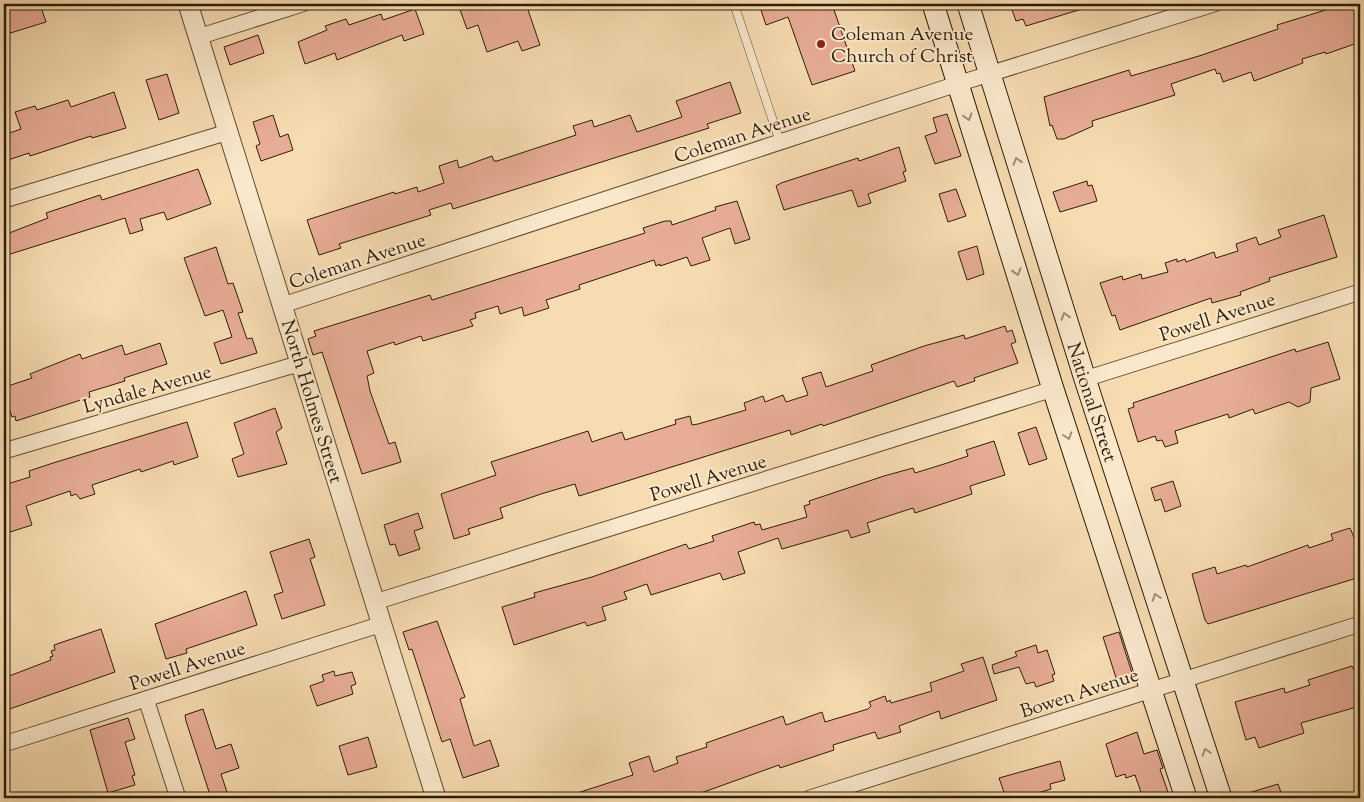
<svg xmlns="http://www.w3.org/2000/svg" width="1364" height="802" viewBox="0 0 1364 802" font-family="'Sorts Mill Goudy',serif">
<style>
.building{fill:#e8ad96;stroke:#2d1d06}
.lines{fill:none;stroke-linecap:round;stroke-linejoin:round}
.service-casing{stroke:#604d31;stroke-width:9}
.minor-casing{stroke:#604d31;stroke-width:17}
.tertiary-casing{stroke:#604d31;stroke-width:21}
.secondary-casing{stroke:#2d1d06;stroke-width:23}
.service{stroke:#fae8cc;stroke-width:8}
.minor{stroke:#fae8cc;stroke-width:15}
.tertiary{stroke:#fae8cc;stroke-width:19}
.secondary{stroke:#fae8cc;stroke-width:21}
.oneway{stroke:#9e8d73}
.poi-dot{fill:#8f2418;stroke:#fae8cc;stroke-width:2}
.labels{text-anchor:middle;stroke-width:4;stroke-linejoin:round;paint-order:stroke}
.poi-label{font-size:19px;fill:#2d1d06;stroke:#fae8cc;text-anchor:start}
.street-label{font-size:19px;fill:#2d1d06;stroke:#fae8cc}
</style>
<rect width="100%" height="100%" fill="#f7dcb1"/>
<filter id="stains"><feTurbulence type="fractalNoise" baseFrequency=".004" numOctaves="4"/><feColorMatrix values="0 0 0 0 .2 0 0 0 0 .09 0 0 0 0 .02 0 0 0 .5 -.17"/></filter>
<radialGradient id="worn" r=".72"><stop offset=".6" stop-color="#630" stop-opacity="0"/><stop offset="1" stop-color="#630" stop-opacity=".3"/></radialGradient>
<g class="building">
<polygon points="4,4 40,4 46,22 4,35"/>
<polygon points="458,4 526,4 540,45 522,51 518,41 487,52 478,25 467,29"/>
<polygon points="759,4 832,4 855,71 812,85 788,17 766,25"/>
<polygon points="1010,4 1091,4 1092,6 1026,26 1023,19 1016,21"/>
<polygon points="1345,4 1360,4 1360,42 1326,54 1325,52 1302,59 1303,63 1254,81 1251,72 1223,82 1220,73 1217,74 1215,69 1171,84 1175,95 1092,121 1093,126 1064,139 1057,139 1052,125 1050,126 1044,97 1129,70 1131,76 1199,56 1278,29 1277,25"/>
<polygon points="415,9 424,34 404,41 402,35 337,60 335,53 305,64 298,42 327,30 325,26 346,19 349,25 381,14 383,20"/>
<polygon points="258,35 264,53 230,65 224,47"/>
<polygon points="167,74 179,113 159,120 146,80"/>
<polygon points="730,82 741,113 707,124 709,128 453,209 451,203 429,210 431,215 339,244 341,248 319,255 307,220 394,192 395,194 417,187 418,192 444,183 439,166 457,160 459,168 492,156 494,161 497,161 576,135 573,126 592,120 594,127 630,115 637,132 682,117 676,101"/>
<polygon points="114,92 126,128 92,138 91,136 30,156 29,153 8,160 6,155 4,156 4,135 21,129 15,112 35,106 37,110 68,100 71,107"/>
<polygon points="947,114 961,156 935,164 925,136 937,132 933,118"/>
<polygon points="273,115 280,137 288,134 293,150 261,161 256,146 260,144 253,122"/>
<polygon points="899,147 906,171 903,172 906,181 868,194 871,203 858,207 852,190 784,210 776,186 781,183 858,158 859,161"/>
<polygon points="198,169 211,204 167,220 164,212 140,219 143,230 130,234 125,218 4,256 4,235 48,218 46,213 100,195 102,200"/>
<polygon points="1087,181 1088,186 1092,185 1097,201 1060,212 1053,192"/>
<polygon points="956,189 966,216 948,222 939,194"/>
<polygon points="737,201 750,239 735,244 730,228 702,238 710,260 691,266 687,257 660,266 660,264 656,266 654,260 579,285 580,289 546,300 549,308 524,316 522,307 500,314 498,306 475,313 476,318 470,320 473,326 423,341 421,336 395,345 394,342 367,351 374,373 367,376 370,391 389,444 395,442 401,462 362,474 322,352 313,355 308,339 316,336 314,331 430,295 432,300 645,233 643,228 665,221 671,221 672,225 716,210 715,207"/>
<polygon points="1324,215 1337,257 1269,278 1270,281 1240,292 1241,295 1212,303 1211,298 1120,330 1115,315 1112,316 1100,283 1122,276 1123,280 1141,274 1142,279 1168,272 1165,263 1177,259 1177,262 1185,259 1186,262 1214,252 1216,258 1238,251 1236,244 1256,237 1259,245 1281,237 1278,230"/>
<polygon points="977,246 984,274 967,280 958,252"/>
<polygon points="216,247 228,284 233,283 243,312 238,313 247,339 252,338 257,353 221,364 214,343 232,337 223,310 205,316 184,258"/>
<polygon points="1005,326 1007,332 1012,330 1016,342 1011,344 1018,363 974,378 975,381 957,387 954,381 823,426 822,424 791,435 790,430 579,496 575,484 544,493 500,508 503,518 468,529 470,534 454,539 441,494 496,475 491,462 588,431 592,442 622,432 625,440 676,424 675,420 690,416 692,425 698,424 746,410 744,403 763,396 765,402 783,395 786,402 808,395 802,378 821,372 826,387 873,371 871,365 924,346 964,335 965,339"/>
<polygon points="1328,342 1340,379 1311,388 1310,402 1298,407 1289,402 1255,414 1253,409 1229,418 1228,414 1175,431 1178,443 1165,447 1162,440 1157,441 1155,436 1138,442 1128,409 1134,407 1133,403 1295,349 1296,352"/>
<polygon points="160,343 167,364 124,378 125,381 89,392 90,397 16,421 15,416 12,417 4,393 6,392 5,387 32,378 30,374 80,354 82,359 122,345 125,355"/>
<polygon points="275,408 282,428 276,432 287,464 238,477 232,459 244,454 234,423"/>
<polygon points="187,422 198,457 174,465 173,461 141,472 140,469 92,485 95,494 80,499 76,494 71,496 70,491 26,506 32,525 10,532 4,504 4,485 30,477 29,471 53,463"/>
<polygon points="1036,427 1047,459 1029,465 1018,433"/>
<polygon points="994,441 1005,475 970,486 972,494 915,513 913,508 867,523 870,532 851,538 848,530 782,549 778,538 738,552 745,573 723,580 720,573 651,595 647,584 624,592 627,599 602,607 606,620 587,626 585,622 514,645 502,607 535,597 534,593 592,577 686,544 689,549 714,541 712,536 754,522 755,525 760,524 762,530 807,517 804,506 810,504 809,501 884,476 913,468 915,473 944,464 968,456 966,450"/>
<polygon points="1173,481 1181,506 1165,512 1161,499 1155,501 1151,488"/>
<polygon points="418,513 423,528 414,531 420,549 399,556 395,544 390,545 384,525"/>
<polygon points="1350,528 1360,551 1360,577 1208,624 1205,620 1192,574 1215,567 1217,574 1246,565 1247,567 1308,545 1309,548 1333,540 1331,534"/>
<polygon points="309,539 315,557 310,559 325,605 282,619 274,595 283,592 282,589 270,552"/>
<polygon points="246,591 257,625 186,649 187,653 166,659 155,624"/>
<polygon points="437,621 465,697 460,699 474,746 490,740 499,766 463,778 450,739 442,742 412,649 409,650 403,632"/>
<polygon points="101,629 115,672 4,711 4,678 51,660 50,657 53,656 51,651 55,650 54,645"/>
<polygon points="1119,632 1133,676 1117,681 1103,637"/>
<polygon points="1036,645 1038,653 1047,650 1055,674 1052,675 1054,681 1036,687 1034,682 1026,684 1019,667 994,674 992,665 1017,656 1015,652"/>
<polygon points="983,657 997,700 964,711 941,719 939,711 899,726 901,732 878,739 875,732 833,745 834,750 780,768 779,765 687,798 569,798 568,796 633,775 629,763 649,756 654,772 678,763 676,757 707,747 706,743 783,716 786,725 822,712 825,722 868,709 871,706 869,702 885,696 887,702 890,700 891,703 932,691 930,683 964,671 961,664"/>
<polygon points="1352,666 1360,681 1360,706 1301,723 1304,733 1259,748 1255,737 1246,740 1235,702 1284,688 1285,693 1310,685 1308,680"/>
<polygon points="334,671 335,676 352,672 356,684 351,686 353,694 317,706 310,686 324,681 322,675"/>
<polygon points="203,709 216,749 231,744 239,768 221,774 229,798 211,798 186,721 185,715"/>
<polygon points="128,718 135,739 125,742 135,775 132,776 135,785 108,793 90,730"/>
<polygon points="1137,732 1144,754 1157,750 1163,768 1160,769 1170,798 1143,798 1135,775 1126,778 1125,774 1116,777 1106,744"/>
<polygon points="368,737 377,767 348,775 339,746"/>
<polygon points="1060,761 1065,780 1050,784 1051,789 1028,796 1029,798 1006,798 999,778"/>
<polygon points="1278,784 1283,798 1243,798 1242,795"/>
</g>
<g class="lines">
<defs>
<polyline id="service" points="734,4 780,142"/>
<g id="minor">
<polyline points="198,37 302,4"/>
<polyline points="4,200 228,132"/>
<polyline points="283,305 957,84 1214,4"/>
<polyline points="1085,379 1360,292"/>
<polyline points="4,451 301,363"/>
<polyline points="375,602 1053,389"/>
<polyline points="146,699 178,798"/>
<polyline points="4,744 382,624"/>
<polyline points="810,798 1360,624"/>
</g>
<polyline id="tertiary" points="188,4 436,798"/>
<g id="secondary">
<polyline points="933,4 1053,389 1186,798"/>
<polyline points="968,4 1085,379 1221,798"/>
</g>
</defs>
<use href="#service" class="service-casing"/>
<use href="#minor" class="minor-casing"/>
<use href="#tertiary" class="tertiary-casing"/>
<use href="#secondary" class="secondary-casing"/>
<use href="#service" class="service"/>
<use href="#minor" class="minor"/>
<use href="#tertiary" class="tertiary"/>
<use href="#secondary" class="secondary"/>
</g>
<defs><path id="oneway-chevron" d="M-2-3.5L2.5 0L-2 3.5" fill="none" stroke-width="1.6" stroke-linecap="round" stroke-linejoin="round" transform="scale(1.25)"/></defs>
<g class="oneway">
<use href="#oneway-chevron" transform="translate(968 117) rotate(73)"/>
<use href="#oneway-chevron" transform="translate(1017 161) rotate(-107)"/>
<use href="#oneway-chevron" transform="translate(1017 272) rotate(73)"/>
<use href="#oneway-chevron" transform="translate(1065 316) rotate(-107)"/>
<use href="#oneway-chevron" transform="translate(1068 436) rotate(72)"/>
<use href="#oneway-chevron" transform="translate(1156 597) rotate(-108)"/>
<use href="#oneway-chevron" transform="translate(1206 752) rotate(-108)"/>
</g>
<circle class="poi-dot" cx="821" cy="44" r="5"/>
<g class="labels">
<g class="poi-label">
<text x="831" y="40">Coleman Avenue<tspan x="831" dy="22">Church of Christ</tspan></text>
</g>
<g class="street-label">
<text transform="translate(742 134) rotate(-18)" y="7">Coleman Avenue</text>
<text transform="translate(357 260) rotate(-18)" y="7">Coleman Avenue</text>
<text transform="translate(1217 316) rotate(-18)" y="7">Powell Avenue</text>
<text transform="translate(147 388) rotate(-16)" y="7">Lyndale Avenue</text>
<text transform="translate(313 401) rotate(73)" y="7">North Holmes Street</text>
<text transform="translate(1093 402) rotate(72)" y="7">National Street</text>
<text transform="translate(708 477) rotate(-17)" y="7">Powell Avenue</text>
<text transform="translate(187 665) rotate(-18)" y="7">Powell Avenue</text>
<text transform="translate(1079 692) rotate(-18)" y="7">Bowen Avenue</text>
</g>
</g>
<rect width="1364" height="802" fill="none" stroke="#f7dcb1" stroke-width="20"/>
<rect x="5" y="5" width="1354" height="792" fill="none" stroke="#2d1d06" stroke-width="2.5"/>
<rect x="10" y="10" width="1344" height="782" fill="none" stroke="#2d1d06"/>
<rect width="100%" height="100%" filter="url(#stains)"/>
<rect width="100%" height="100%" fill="url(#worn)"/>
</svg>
